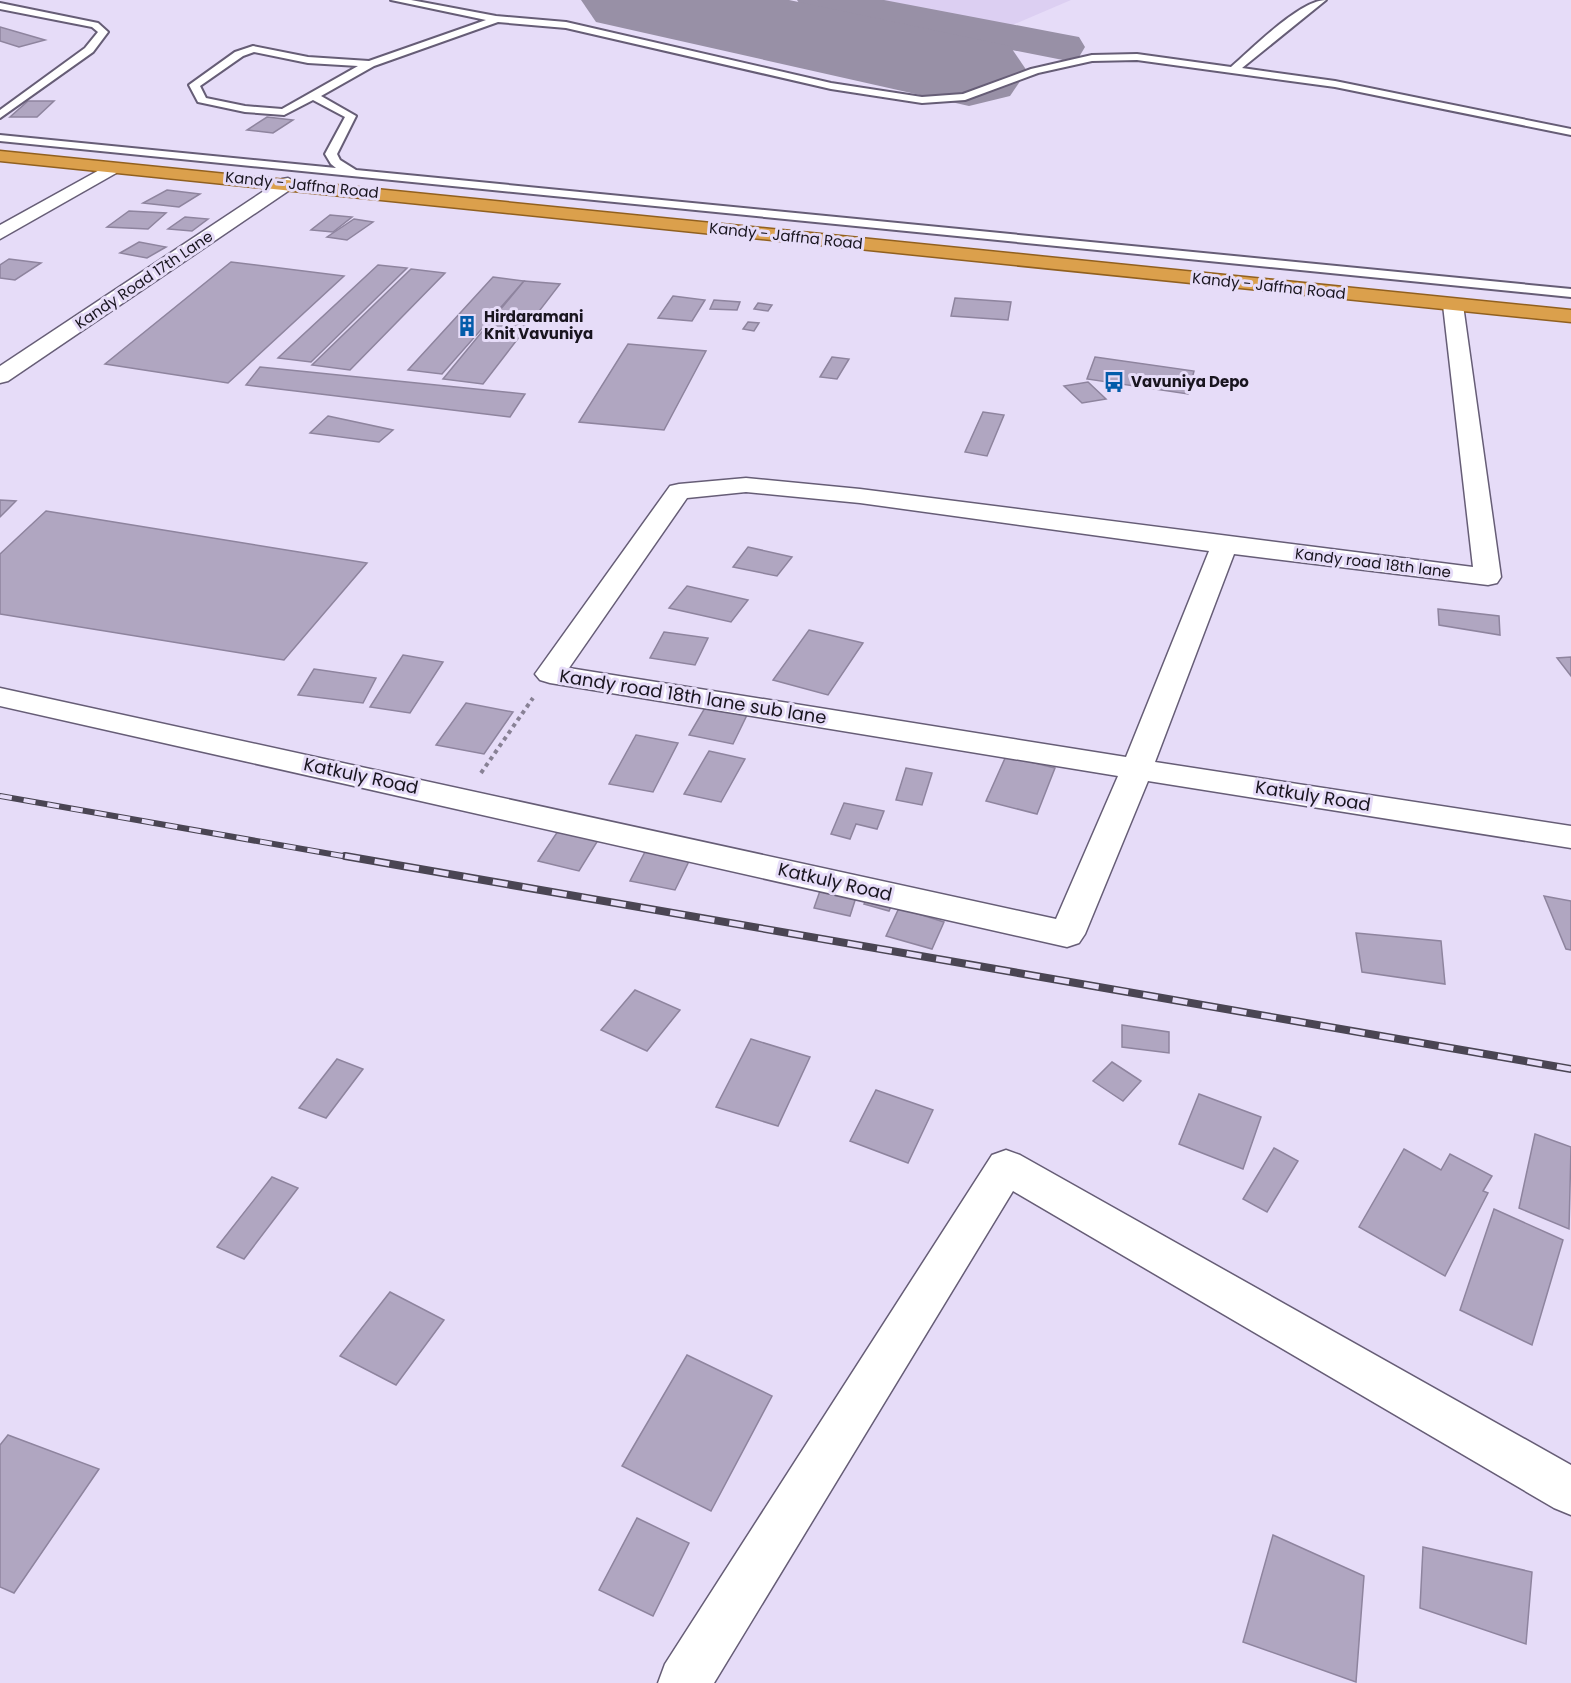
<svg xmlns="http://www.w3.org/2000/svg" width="1571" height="1683" viewBox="0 0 1571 1683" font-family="Poppins,sans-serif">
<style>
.built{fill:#dccff2}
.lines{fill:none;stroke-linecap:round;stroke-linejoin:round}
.taxiway{fill:#9890a6;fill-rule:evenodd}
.runway{fill:#9890a6;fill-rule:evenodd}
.building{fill:#b0a6c1;stroke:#8e849e;stroke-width:1.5}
.service-casing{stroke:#665d76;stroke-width:4}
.minor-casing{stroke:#665d76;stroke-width:3}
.trunk-casing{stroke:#91601f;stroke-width:3}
.path{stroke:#888195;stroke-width:4;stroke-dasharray:4 4;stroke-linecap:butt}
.service{fill:#fff;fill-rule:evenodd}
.minor{fill:#fff;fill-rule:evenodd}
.trunk{fill:#dba04c;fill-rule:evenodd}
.rail-far1-casing{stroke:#4a4553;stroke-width:6}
.rail-casing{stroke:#4a4553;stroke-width:8}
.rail-far1{stroke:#e6dcf8;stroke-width:4;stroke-dasharray:12;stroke-linecap:butt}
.rail{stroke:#e6dcf8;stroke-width:5;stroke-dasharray:15;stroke-linecap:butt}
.labels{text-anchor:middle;stroke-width:6;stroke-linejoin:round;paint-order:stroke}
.far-street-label{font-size:15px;fill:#19151f;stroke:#e6dcf8}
.far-poi-label{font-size:15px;font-weight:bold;fill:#19151f;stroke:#e6dcf8;text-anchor:start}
.street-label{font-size:18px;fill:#19151f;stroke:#e6dcf8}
</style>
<rect width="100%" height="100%" fill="#e6dcf8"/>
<polygon class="built" points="818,0 1071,0 991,34"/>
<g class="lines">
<g class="taxiway">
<path d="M 659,0 L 721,0 C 708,18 679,23 659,18 L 653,9 Z"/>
<polygon points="797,0 884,0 1063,34 1079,37 1085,47 1079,57 1063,60 818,12 803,9"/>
</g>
<polygon class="runway" points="581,0 789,0 1010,46 1027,71 1010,96 969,106 596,22"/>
</g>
<g class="building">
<polygon points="0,27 45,40 19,47 0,41"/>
<polygon points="28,101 54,101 37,117 10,117"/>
<polygon points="267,117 293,120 273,133 247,130"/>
<polygon points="167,190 200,194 179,207 143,203"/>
<polygon points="129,211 166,213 148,229 107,227"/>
<polygon points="330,215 352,217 333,232 311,230"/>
<polygon points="185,217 208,219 192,231 168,229"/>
<polygon points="354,219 373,222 347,240 327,237"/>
<polygon points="139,242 166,247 147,258 120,253"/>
<polygon points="9,259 41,263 15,280 0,278 0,265"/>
<polygon points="231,262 344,276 228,383 105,364"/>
<polygon points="378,265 407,268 311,362 278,358"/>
<polygon points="411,269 445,273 350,370 312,365"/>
<polygon points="493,277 524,281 442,374 408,370"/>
<polygon points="524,281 560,284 483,384 443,379"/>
<polygon points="673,296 705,300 692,321 658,318"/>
<polygon points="955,298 1011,302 1008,320 951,316"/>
<polygon points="714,300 740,302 737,310 710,309"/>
<polygon points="758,303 772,305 768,311 754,309"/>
<polygon points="748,322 759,323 754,331 743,329"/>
<polygon points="628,344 706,351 664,430 579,422"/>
<polygon points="832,357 849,359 837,379 820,377"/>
<polygon points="1095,357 1194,371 1188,394 1087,379"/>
<polygon points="260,367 525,394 510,417 246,385"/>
<polygon points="1088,382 1106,399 1082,403 1064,386"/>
<polygon points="983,412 1004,415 987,456 965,452"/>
<polygon points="328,416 393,430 379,442 310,433"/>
<polygon points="0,500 16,501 0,517"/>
<polygon points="46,511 367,563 284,660 0,614 0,554"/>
<polygon points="748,547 792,557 777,576 733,567"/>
<polygon points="687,586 748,600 731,622 669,608"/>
<polygon points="1438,609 1499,616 1500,635 1439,625"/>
<polygon points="809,630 863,643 828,695 773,680"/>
<polygon points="664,632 708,638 695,665 650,658"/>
<polygon points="403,655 443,662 410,713 370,707"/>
<polygon points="1571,657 1571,676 1557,658"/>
<polygon points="314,669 376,678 363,703 298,695"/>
<polygon points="466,703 513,712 484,754 436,745"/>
<polygon points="706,706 748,713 733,744 689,735"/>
<polygon points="636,735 678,743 653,792 609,784"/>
<polygon points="709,751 745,759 721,802 684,794"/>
<polygon points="1006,756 1055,768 1037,814 986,801"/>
<polygon points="906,768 932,773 922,805 896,800"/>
<polygon points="844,803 884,811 877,829 856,824 850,839 831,834"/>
<polygon points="560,828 600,837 579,871 538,861"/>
<polygon points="649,844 693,853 675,890 630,881"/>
<polygon points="822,885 858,891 850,916 814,908"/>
<polygon points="870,893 894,900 889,911 864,904"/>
<polygon points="1544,896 1571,901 1571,950 1566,949"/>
<polygon points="899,908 944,922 932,949 886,936"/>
<polygon points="1356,933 1441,941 1445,984 1362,972"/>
<polygon points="635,990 680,1010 647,1051 601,1030"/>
<polygon points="1122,1025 1169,1032 1169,1053 1122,1047"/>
<polygon points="751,1039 810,1057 778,1126 716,1107"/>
<polygon points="337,1059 363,1069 326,1118 299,1108"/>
<polygon points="1112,1062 1141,1081 1123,1101 1093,1081"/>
<polygon points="876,1090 933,1110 908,1163 850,1141"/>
<polygon points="1199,1094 1261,1117 1243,1169 1179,1144"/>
<polygon points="1535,1134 1571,1147 1569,1229 1519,1208"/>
<polygon points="1274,1148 1298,1161 1267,1212 1243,1199"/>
<polygon points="1404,1149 1441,1170 1450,1154 1492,1176 1483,1191 1488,1193 1445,1276 1359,1227"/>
<polygon points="272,1177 298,1188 244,1259 217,1247"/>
<polygon points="1494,1209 1563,1240 1532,1345 1460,1310"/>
<polygon points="390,1292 444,1320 396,1385 340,1356"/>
<polygon points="687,1355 772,1396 711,1511 622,1466"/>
<polygon points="8,1435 99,1469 14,1593 0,1587 0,1445"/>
<polygon points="637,1518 689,1543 653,1616 599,1590"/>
<polygon points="1273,1535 1364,1576 1356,1682 1243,1642"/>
<polygon points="1423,1547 1532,1572 1526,1644 1420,1608"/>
</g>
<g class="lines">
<defs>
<g id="service">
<path d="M 391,0 L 411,0 L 496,16 L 566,22 L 831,83 L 922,97 L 963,94 L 1031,69 L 1092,55 L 1137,54 L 1231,67 C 1252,49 1300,0 1326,0 L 1242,68 L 1335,81 L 1571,129 L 1571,135 L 1335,87 L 1137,60 L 1092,61 L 1038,73 L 965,100 L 922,103 L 831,89 L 566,28 L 498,22 L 374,66 L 321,96 L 356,116 L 337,154 L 340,160 L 356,170 L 1571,289 L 1571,297 L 0,141 L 0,135 L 336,168 L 331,164 L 325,154 L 345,117 L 313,100 L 284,115 L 245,112 L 198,102 L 189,85 L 235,52 L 253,46 L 308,57 L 369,61 L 486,20 ZM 254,52 L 308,63 L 358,66 L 282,109 L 245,106 L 206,98 L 200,86 L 243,56 Z"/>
<polygon points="0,3 98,23 108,32 93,52 0,118 0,110 85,48 98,32 92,27 0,9"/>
</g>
<g id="minor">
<polygon points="112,163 121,168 118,172 0,239 0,225"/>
<polygon points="288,178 297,183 294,187 8,381 0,383 0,366 282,179"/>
<path d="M 1453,299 L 1460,301 L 1463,305 L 1501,577 L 1497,583 L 1488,585 L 1234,554 L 1155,762 L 1571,826 L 1571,848 L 1148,781 L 1085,934 L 1079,943 L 1067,947 L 0,706 L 0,688 L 1056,919 L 1118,776 L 550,683 L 540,680 L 535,674 L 670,486 L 679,484 L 746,478 L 860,489 L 1473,567 L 1443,305 L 1446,301 ZM 746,492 L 860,503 L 1209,551 L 1126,757 L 569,668 L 687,498 Z"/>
<polygon points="1006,1150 1020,1155 1571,1465 1571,1515 1554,1508 1013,1191 714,1683 658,1683 665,1664 992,1155"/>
</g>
<polygon id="trunk" points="0,151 1571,310 1571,322 0,161"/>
</defs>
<use href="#service" class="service-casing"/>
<use href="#minor" class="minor-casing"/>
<use href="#trunk" class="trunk-casing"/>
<polyline class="path" points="481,773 533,698"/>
<use href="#service" class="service"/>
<use href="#minor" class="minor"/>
<use href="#trunk" class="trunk"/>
<defs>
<polyline id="rail-far1" points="0,796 354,858"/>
<polyline id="rail" points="345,856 1571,1069"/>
</defs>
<use href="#rail-far1" class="rail-far1-casing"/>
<use href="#rail" class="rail-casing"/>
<use href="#rail-far1" class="rail-far1"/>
<use href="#rail" class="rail"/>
</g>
<defs>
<symbol id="building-bare" viewBox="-9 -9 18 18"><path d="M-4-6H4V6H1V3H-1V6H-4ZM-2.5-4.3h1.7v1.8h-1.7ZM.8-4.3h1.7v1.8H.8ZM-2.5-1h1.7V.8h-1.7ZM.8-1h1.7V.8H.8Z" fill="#035caa" stroke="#e6dcf8" stroke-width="2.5" paint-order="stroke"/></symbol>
<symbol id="bus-bare" viewBox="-9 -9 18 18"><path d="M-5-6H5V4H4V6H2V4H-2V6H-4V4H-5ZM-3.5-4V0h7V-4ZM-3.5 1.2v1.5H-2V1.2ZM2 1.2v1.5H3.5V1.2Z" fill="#035caa" stroke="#e6dcf8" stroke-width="2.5" paint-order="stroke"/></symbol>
</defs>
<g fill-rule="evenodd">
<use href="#building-bare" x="452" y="311" width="30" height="30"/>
<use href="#bus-bare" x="1099" y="367" width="30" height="30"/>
</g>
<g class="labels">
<g class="far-street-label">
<text transform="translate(302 185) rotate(6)" y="5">Kandy - Jaffna Road</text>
<text transform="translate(786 236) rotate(6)" y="5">Kandy - Jaffna Road</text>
<text transform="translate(144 280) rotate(-34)" y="5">Kandy Road 17th Lane</text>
<text transform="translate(1269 286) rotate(6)" y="5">Kandy - Jaffna Road</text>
<text transform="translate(1373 563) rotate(7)" y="5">Kandy road 18th lane</text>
</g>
<g class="far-poi-label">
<text x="484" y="322">Hirdaramani<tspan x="484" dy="17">Knit Vavuniya</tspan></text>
<text x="1131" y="387">Vavuniya Depo</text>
</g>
<g class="street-label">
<text transform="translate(693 697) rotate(9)" y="6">Kandy road 18th lane sub lane</text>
<text transform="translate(361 776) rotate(12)" y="6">Katkuly Road</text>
<text transform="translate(1313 796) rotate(9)" y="6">Katkuly Road</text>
<text transform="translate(835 882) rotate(13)" y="6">Katkuly Road</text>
</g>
</g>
</svg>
